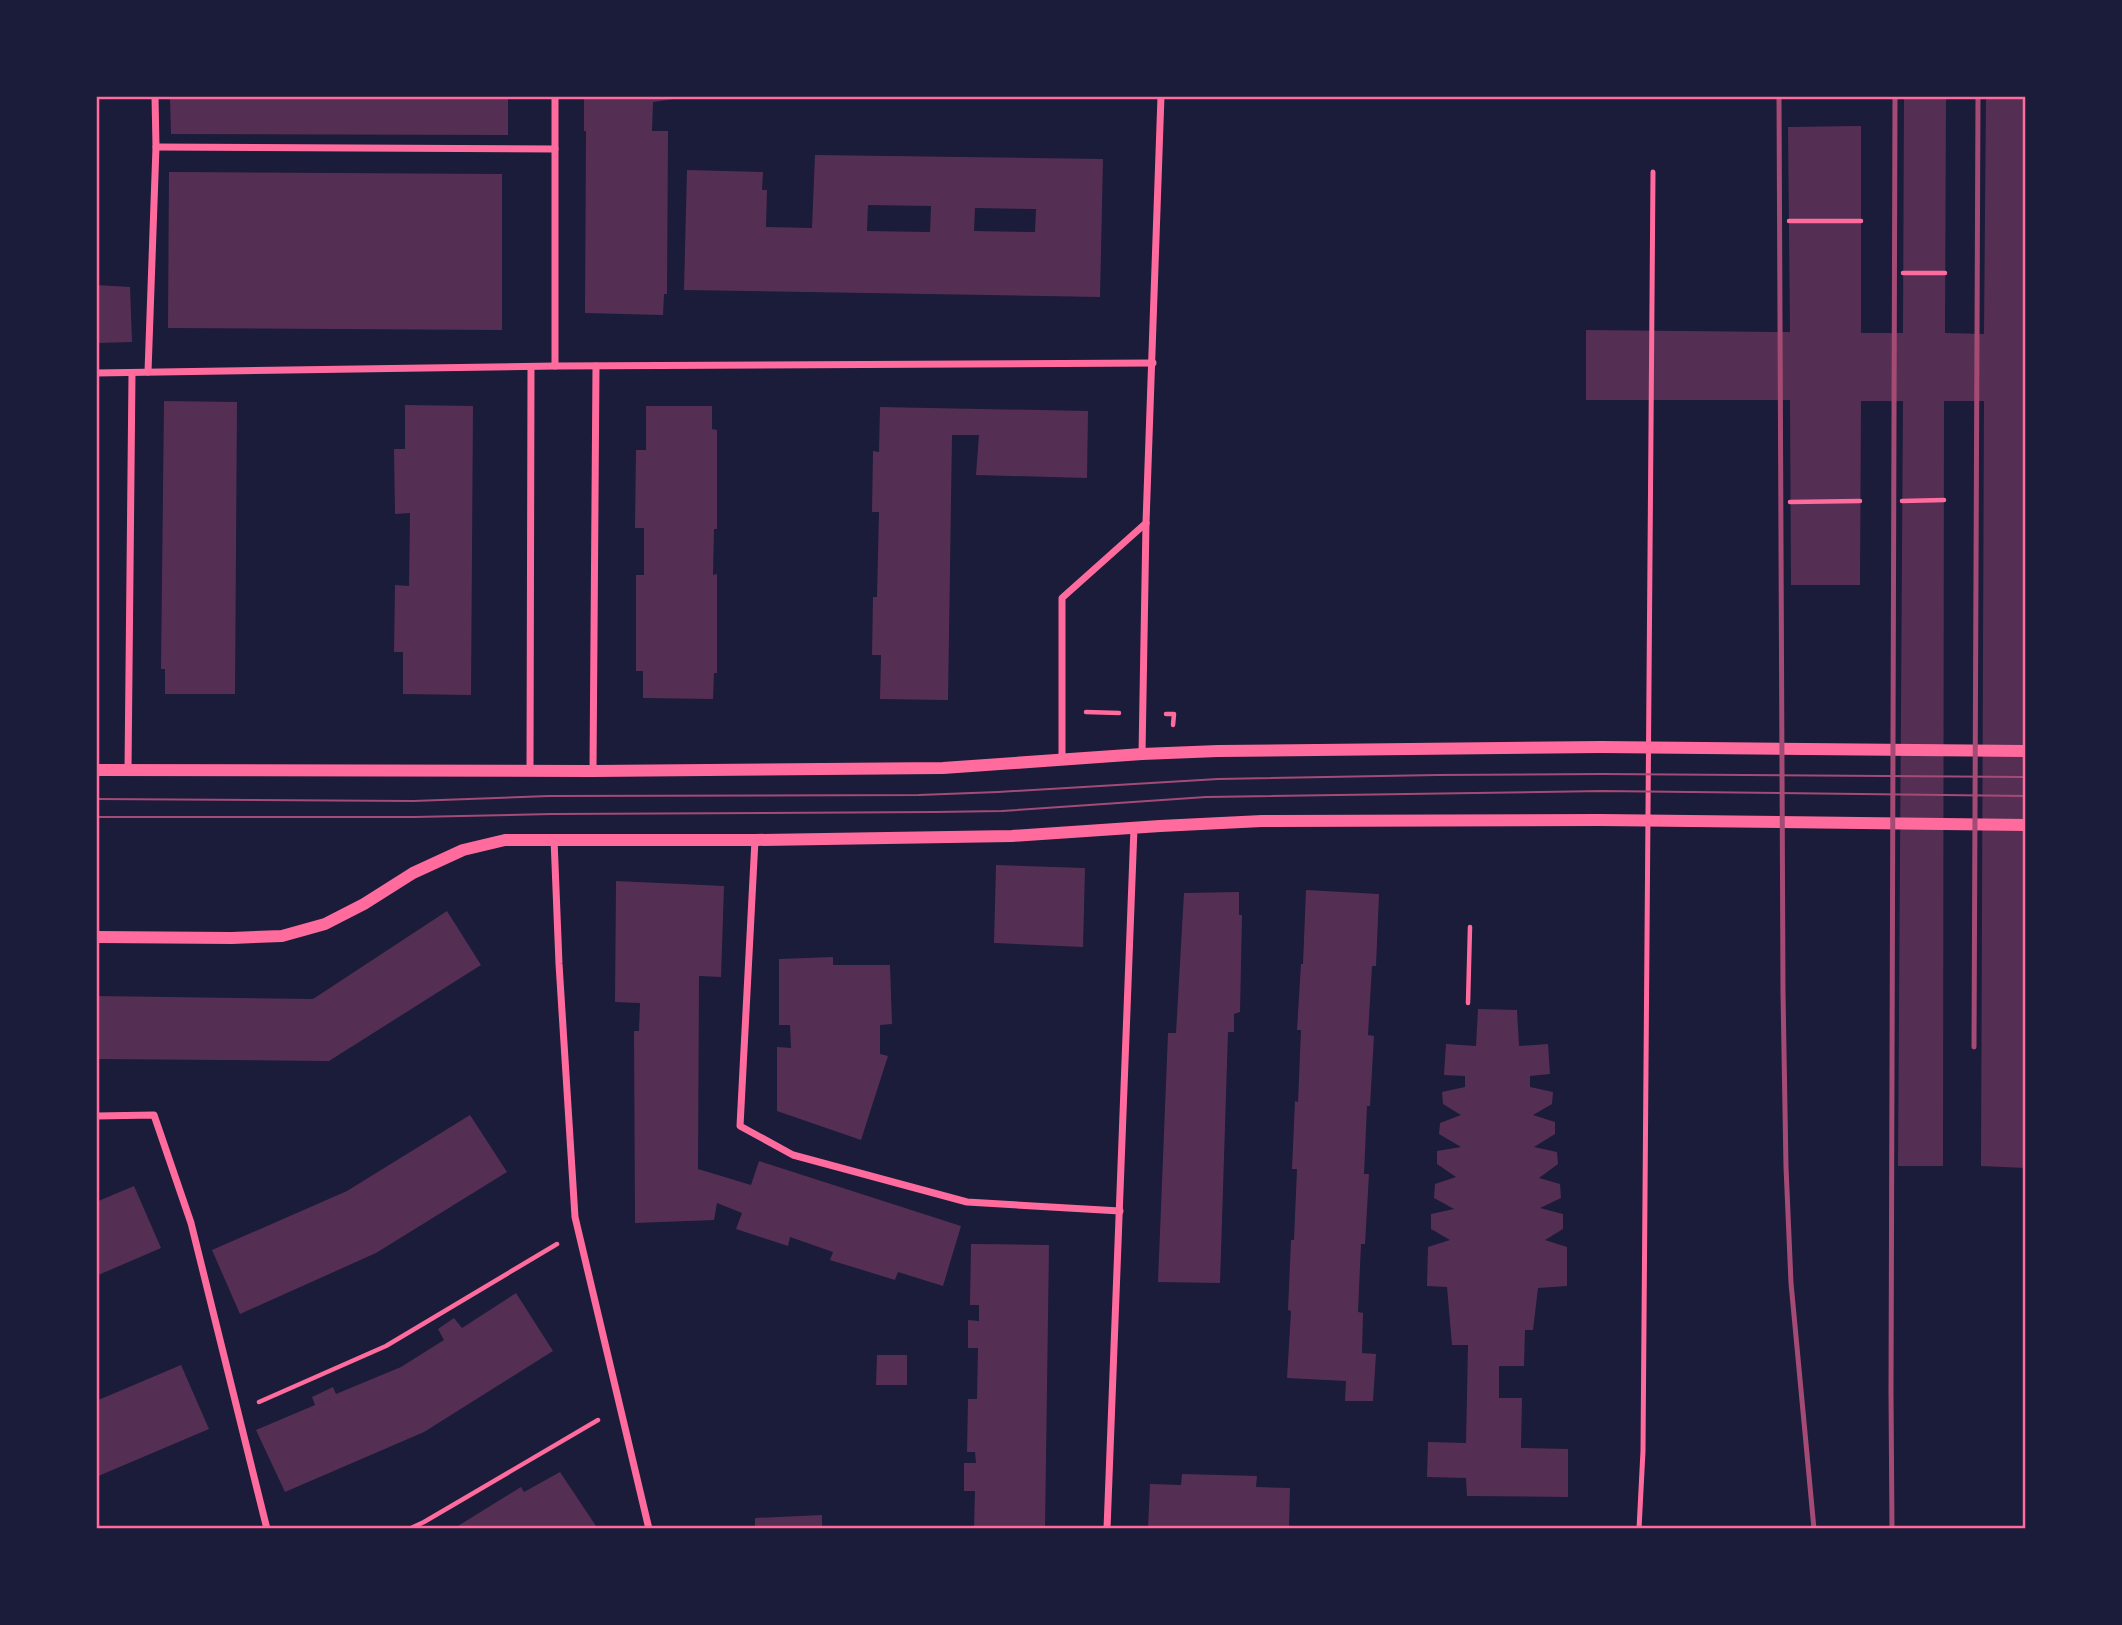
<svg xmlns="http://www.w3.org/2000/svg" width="2122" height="1625" viewBox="0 0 2122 1625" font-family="'Nunito Sans',sans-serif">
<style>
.building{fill:#542f53;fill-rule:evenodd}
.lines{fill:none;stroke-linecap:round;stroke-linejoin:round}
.path{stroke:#ff6b9d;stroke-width:4.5}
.service{stroke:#ff6b9d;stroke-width:5}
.minor{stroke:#ff6b9d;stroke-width:7}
.tertiary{stroke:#ff6b9d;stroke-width:12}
.tram{stroke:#a44b75;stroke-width:2}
.rail{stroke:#a44b75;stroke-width:5}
.neatline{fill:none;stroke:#ff6b9d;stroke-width:2.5}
</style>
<rect width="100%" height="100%" fill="#1b1b3a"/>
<g class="building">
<polygon points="185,96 508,96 508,135 171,134 170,98"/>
<polygon points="584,96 680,96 681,98 653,102 652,131 668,131 667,294 664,294 663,315 585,313 586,131 584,131"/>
<polygon points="1904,96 1946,96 1945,333 1984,334 1986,96 2026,96 2026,1168 1981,1166 1984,401 1944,401 1943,1166 1898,1166 1903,401 1861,401 1860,585 1791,585 1790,400 1586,400 1586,330 1790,332 1788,127 1861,126 1861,333 1903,333"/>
<path d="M 815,155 L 1103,159 L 1100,297 L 684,290 L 687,170 L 763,172 L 762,190 L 767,190 L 766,227 L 812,228 ZM 868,205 L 931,206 L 930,232 L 867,231 ZM 975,208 L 1036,209 L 1035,232 L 974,231 Z"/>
<polygon points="169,172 502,174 502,330 168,328"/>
<polygon points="96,285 130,287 132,342 96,343"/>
<polygon points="164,401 237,402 235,694 165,694 165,669 161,669"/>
<polygon points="405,405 473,406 471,695 403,694 403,652 394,652 395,585 409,586 410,513 395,514 394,449 405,449"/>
<polygon points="646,406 712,406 712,429 717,430 717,529 714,529 713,575 717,574 717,673 714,673 713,699 643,698 643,671 636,671 636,575 644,575 644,528 635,528 636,450 646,450"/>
<polygon points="880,407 1088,411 1087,478 976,475 979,435 952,435 948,700 880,699 881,655 872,655 873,597 877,597 879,512 872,512 873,451 879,452"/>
<polygon points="996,865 1085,868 1083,947 994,943"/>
<polygon points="616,881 724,886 721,977 699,976 698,1169 751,1185 759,1161 961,1226 943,1286 898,1272 895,1280 830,1260 833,1252 790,1237 788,1246 736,1229 742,1213 717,1203 714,1220 635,1223 634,1031 639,1031 640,1003 615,1002"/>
<polygon points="1306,890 1379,894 1376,966 1372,966 1368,1035 1374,1036 1370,1106 1367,1106 1364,1174 1369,1174 1365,1244 1361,1244 1358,1312 1363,1313 1362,1353 1376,1354 1373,1401 1345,1401 1346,1381 1287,1378 1291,1311 1288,1310 1291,1240 1294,1240 1297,1169 1292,1169 1295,1101 1298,1102 1301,1030 1297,1030 1301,964 1303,964"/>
<polygon points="1239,892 1239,915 1242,915 1240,1012 1234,1014 1234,1032 1228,1032 1220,1283 1158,1282 1168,1033 1176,1033 1184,893"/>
<polygon points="447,911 481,965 329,1061 96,1059 96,996 313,999"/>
<polygon points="833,957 833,965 890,965 892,1024 880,1025 880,1054 888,1056 861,1140 777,1111 777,1047 791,1048 790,1025 779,1025 779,959"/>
<polygon points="1478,1009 1517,1010 1519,1046 1548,1044 1550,1074 1530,1076 1530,1087 1553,1092 1552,1104 1533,1115 1555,1122 1555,1134 1534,1147 1557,1152 1558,1164 1539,1178 1560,1184 1561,1198 1540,1208 1563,1214 1563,1229 1545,1240 1567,1247 1567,1286 1538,1288 1533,1330 1525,1330 1524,1366 1499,1366 1499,1398 1522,1398 1521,1448 1568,1449 1568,1497 1467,1496 1466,1478 1427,1477 1428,1442 1466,1443 1468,1345 1452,1345 1447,1287 1427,1286 1428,1247 1450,1240 1431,1229 1431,1214 1454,1209 1434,1198 1435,1184 1456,1177 1437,1164 1437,1151 1461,1147 1439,1134 1440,1123 1461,1115 1443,1104 1442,1092 1465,1087 1465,1076 1444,1075 1446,1044 1476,1046"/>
<polygon points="470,1115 507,1172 376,1253 240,1314 212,1250 347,1191"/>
<polygon points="134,1186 161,1248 96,1276 96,1202"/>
<polygon points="971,1244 1049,1245 1045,1529 974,1529 975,1491 964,1491 964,1463 976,1463 975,1452 967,1452 968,1399 977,1399 978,1348 968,1348 968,1320 979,1321 979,1305 970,1305"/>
<polygon points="516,1293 553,1351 424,1432 285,1492 256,1430 315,1405 312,1397 333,1387 336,1394 401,1367 444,1340 438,1329 454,1318 462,1328"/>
<polygon points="877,1355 907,1355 907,1385 876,1385"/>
<polygon points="181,1365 209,1429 96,1477 96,1401"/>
<polygon points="560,1472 598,1529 453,1529 521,1487 524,1492"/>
<polygon points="1182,1474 1257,1476 1256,1487 1290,1488 1289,1529 1148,1529 1150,1484 1181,1485"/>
<polygon points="822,1515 822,1529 755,1529 755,1518"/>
</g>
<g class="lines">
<g class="path">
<polyline points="1789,221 1861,221"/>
<polyline points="1903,273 1945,273"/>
<polyline points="1902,501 1944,500"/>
<polyline points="1790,502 1860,501"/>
<polyline points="1086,712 1119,713"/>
<polyline points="1166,714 1174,714 1173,725"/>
<polyline points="1468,1003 1470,927"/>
<polyline points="259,1402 386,1346 557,1244"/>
<polyline points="409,1529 424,1522 598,1420"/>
</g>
<polyline class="service" points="1639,1529 1643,1451 1653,172"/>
<g class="minor">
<polyline points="156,147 555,149"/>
<polyline points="555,366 555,96"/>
<polyline points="148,372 156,147 155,96"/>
<polyline points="96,373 555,366 1153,363"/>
<polyline points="1142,754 1146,523 1161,96"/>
<polyline points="1062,759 1062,598 1146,523"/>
<polyline points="128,770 132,373"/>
<polyline points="530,771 531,367"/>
<polyline points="593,771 596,366"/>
<polyline points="554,839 559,964 575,1217 649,1529"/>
<polyline points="755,840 740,1126 793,1155 967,1202 1120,1211"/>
<polyline points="96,1116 154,1115 191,1223 267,1529"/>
<polyline points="1107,1529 1134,828"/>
</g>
<g class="tertiary">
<polyline points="96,770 593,771 943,768 1142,754 1218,751 1601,747 2026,751"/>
<polyline points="96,937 232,938 282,936 325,924 364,904 413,873 463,850 505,840 755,840 1012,836 1160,826 1262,821 1600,820 2026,825"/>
</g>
<g class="tram">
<polyline points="96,799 413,801 549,796 919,795 998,792 1218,779 1437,775 1602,774 2026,777"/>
<polyline points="96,817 414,817 551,814 935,812 1002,811 1206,797 1602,791 2026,796"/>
</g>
<g class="rail">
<polyline points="1779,96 1783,993 1786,1167 1791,1283 1814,1529"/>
<polyline points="1974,1047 1978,96"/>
<polyline points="1892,1529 1891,1393 1895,96"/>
</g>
</g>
<rect width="2122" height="1625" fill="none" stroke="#1b1b3a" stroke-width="196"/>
<rect x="98" y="98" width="1926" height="1429" class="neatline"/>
</svg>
